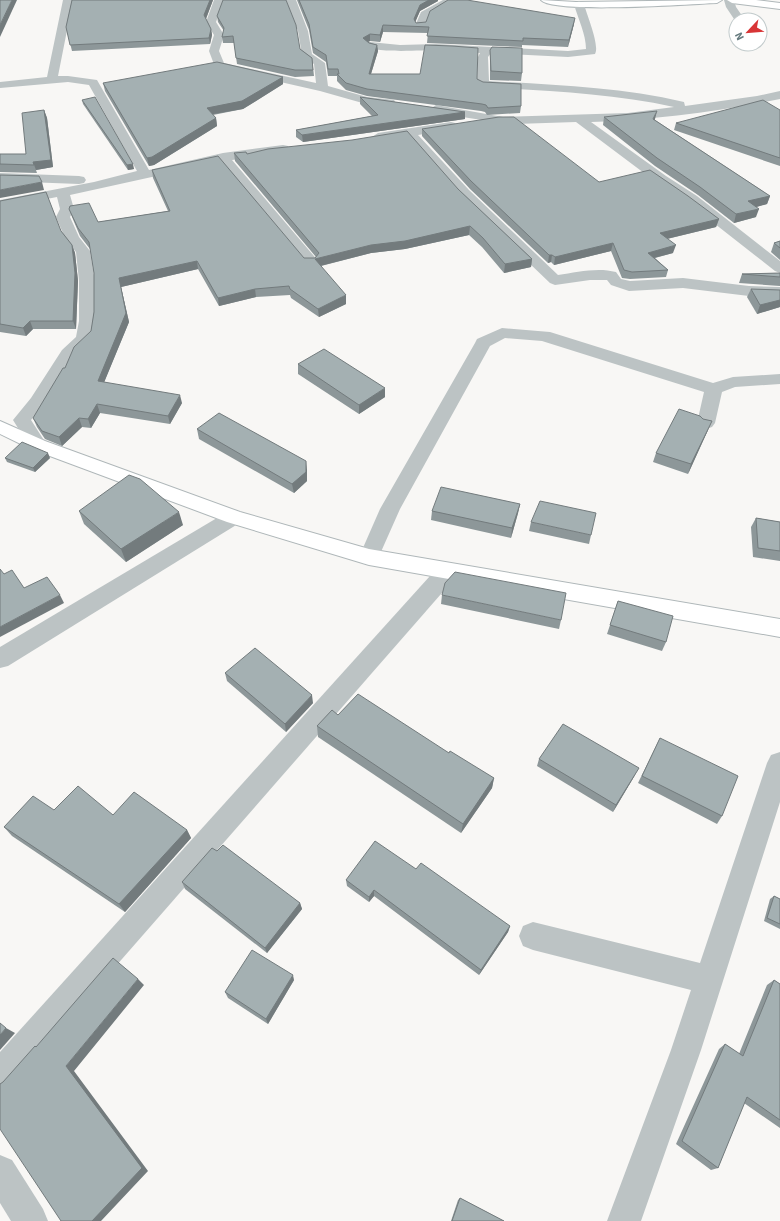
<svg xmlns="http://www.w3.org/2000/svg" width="780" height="1221" viewBox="0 0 780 1221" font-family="'Source Sans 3',sans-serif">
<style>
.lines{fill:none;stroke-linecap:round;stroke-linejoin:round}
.secondary-casing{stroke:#afb7b9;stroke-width:2}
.street{fill:#bcc3c4;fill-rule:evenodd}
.secondary{fill:#fff;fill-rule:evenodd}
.wall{fill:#8d9799}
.shaded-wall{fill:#737b7d}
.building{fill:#a4b0b2;stroke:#737b7d}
</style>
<rect width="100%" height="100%" fill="#f8f7f5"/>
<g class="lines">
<defs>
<g id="secondary">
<path d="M 541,0 L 576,2 L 722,0 L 717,3 C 691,4 553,14 541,0 Z"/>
<polygon points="727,0 756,0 780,3 780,9 732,3"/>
<polygon points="0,421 45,441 240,512 369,549 780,619 780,637 369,565 227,522 31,449 0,434"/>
</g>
</defs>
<use href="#secondary" class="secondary-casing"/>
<g class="street">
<polygon points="63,0 73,0 58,76 68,76 97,80 149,170 223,153 283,145 288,146 289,149 288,152 283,153 232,160 319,262 316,265 306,265 220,162 70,195 74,209 70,217 79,237 90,251 95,281 95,321 92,339 74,357 43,406 31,420 47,445 45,449 38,451 31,449 13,420 31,398 62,350 76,337 79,321 79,281 76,252 65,238 56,217 60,209 57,197 0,208 0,200 94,182 137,171 89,85 68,82 0,88 0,82 47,77"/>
<polygon points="214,0 224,0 216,22 224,35 219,51 224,63 316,83 314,64 302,55 298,31 286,0 296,0 308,31 312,54 325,63 328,86 367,97 394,100 396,103 390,107 366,104 320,91 215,67 209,51 214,35 206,22"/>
<polygon points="443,0 455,0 429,16 424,28 416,28 415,26 421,12"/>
<polygon points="724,0 734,0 736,7 745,20 736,20 736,22 726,7"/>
<path d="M 579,1 L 584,4 C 587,16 600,45 595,54 L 568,57 L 491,53 L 488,57 L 489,81 C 554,85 620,87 684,102 L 685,106 L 757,96 L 780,91 L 780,99 C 721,111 651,120 591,122 L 666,176 L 697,196 L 780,261 L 780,273 L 775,271 L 687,202 L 656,182 L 576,122 L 487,125 L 483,124 L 482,120 L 436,113 L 430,109 L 436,105 L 503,117 L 628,113 L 674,107 C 611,93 547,91 483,87 L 477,84 L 478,57 L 480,53 C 465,52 450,50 436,50 C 423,50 372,54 365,45 L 370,42 L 400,45 L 436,44 L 568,51 L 586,49 C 586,34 578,19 574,4 Z"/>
<path d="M 451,122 L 455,123 L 457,126 L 455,129 L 418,135 L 469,190 L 558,275 C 577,272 598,267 616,272 L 621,279 L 630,281 L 683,278 L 749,286 L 780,287 L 780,297 L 749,296 L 683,288 L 629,291 L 611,285 L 607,280 L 590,280 L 555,285 L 550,283 L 459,196 L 406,136 L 378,141 L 372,137 L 378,133 Z"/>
<polygon points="0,173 79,176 84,177 86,180 84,183 79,184 0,181"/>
<polygon points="502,328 550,332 713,383 733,377 780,374 780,384 735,387 722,392 715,423 712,427 706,429 700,427 697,423 704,392 542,341 505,338 490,346 400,509 376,563 369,565 362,563 359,557 380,509 475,343 477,339"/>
<polygon points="234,510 241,512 244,517 241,522 8,666 0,668 0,647 227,512"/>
<polygon points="447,564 455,566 458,572 455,578 11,1086 0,1091 0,1052 439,566"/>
<polygon points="780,752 780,802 701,1050 641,1221 607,1221 671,1050 691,990 533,950 523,946 519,936 523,926 533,922 700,963 767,763 771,755"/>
<polygon points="0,1155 12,1160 43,1209 48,1221 11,1221 0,1203"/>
</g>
<use href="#secondary" class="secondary"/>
</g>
<g class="wall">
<polygon points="72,0 213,0 206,19 211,29 212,35 210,44 72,51 66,27"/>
<polygon points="297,0 438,0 438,1 420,11 415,22 416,23 574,24 568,47 522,45 522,47 427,43 428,33 383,32 380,42 370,41 368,42 377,45 378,51 371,74 477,79 521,106 520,113 487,115 485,112 481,111 367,96 346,90 337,81 337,76 328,76 326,62 313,53 309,30"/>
<polygon points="217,16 300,49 312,58 314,76 295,77 237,64 234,43 223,43 222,37 224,31 218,22"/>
<polygon points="490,50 522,73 521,81 490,80"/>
<polygon points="103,83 283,84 243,109 213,115 216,118 217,126 154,165 149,166 105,91"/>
<polygon points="360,97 465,112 465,119 303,142 296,137 296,130 372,116 360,104"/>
<polygon points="82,100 134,169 128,170 83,104"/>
<polygon points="44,110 47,118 53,167 36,170 37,173 0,172 0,154 26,154"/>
<polygon points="780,110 780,166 674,130 676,123"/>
<polygon points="604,117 655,119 655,120 770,196 767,204 756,207 756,217 734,223 698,195 655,166 603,125"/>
<polygon points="422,129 599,182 719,219 716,227 667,239 673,253 655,258 668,270 666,277 630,279 622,278 611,251 554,265 551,262 548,263 470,189 422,136"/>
<polygon points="234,153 247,154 458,189 532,259 531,267 504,273 482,247 469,235 405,249 371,253 321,266 346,304 319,317 291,298 290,295 256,297 219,306 198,269 121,287 129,322 104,382 182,403 170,424 100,413 91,428 82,427 62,446 45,439 37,427 33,418 65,368 91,331 94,312 94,273 90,249 80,236 72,217 69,209 98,222 168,211 153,178 152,170 304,258 315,258 316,257 235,161"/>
<polygon points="0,201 61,231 72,245 75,253 78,281 76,329 33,329 26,336 0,332"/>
<polygon points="780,241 780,260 771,252 774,243"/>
<polygon points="780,273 780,286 739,283 742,274"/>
<polygon points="751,289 780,290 780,307 757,314 747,297"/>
<polygon points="298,364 385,397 359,414 298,374"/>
<polygon points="703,419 708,430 688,474 653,462 656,453"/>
<polygon points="197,429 307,470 307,481 294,493 199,439"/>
<polygon points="5,458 50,458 35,472 7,462"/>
<polygon points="520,504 518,513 511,538 431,520 432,511"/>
<polygon points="79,511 183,525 126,562 84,524"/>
<polygon points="756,518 780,522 780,561 753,557 751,527"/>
<polygon points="531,522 591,535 589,544 529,531"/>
<polygon points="442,595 561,620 559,629 441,604"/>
<polygon points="618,601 666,642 662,651 607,634"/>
<polygon points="225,673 313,703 286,732 227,681"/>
<polygon points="338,715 449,753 494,778 492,788 461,833 318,737 317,726"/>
<polygon points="660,738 722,816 717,824 638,783"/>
<polygon points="539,759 635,775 613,812 537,766"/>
<polygon points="113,815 187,830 191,838 125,912 12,836 4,827"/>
<polygon points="217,851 300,903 302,909 267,953 185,889 182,882"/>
<polygon points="416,869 510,926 508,932 479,975 374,896 369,902 347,886 346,880"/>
<polygon points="774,896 780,899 780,929 764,921 770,899"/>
<polygon points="294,980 268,1024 228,998 225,992"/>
<polygon points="774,980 780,984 780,1128 744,1103 718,1168 711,1170 676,1144 719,1049 725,1044 739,1054 767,985"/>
<polygon points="460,1198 504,1221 451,1221 458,1200"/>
</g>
<g class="shaded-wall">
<polygon points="12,0 17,0 0,37 0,25"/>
<polygon points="210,0 213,0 205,21 204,15"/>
<polygon points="429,0 438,0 438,1 420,11 414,25 414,19 420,5"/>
<polygon points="575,18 574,24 568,47 569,40"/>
<polygon points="383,25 383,32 380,42 380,35"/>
<polygon points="211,29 212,35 210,44 209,38"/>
<polygon points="370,34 370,41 364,44 363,38"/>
<polygon points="377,45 378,51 369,80 369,74"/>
<polygon points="283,77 283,84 243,109 208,115 207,108"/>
<polygon points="44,110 47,118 53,167 36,170 33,162"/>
<polygon points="657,111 655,119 651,127 653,119"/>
<polygon points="465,112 465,119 303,142 302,135"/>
<polygon points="216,118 217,126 154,165 149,166 147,158"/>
<polygon points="133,164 134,169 128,170 127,165"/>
<polygon points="42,182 44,190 0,198 0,190"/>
<polygon points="770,196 767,204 746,210 748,201"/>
<polygon points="759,209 756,217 734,223 736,214"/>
<polygon points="719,219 716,227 658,241 660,233"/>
<polygon points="470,226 469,235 405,249 371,253 316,267 315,259 371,245"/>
<polygon points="613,243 611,251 554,265 555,257"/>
<polygon points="72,245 75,253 78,281 76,329 73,321"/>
<polygon points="676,245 673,253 646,260 648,253"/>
<polygon points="549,255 552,255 551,262 548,263"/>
<polygon points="532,259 531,267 504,273 505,264"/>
<polygon points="197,261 198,269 121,287 129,322 101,390 98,381 119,278"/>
<polygon points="255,289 256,297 219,306 218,298"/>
<polygon points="346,295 346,304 319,317 318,309"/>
<polygon points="780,300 780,307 757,314 760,305"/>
<polygon points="30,321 33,329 26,336 23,328"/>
<polygon points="385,388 385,397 359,414 359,405"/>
<polygon points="180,395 182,403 170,424 168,416"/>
<polygon points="97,404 100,413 91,428 88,419"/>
<polygon points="79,418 82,427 62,446 59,437"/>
<polygon points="712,421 708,430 688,474 691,464"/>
<polygon points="48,453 50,458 35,472 33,468"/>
<polygon points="306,461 307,470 307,481 294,493 292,484"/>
<polygon points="520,504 518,513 511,538 512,528"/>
<polygon points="179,512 183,525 126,562 121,549"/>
<polygon points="60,595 64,603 0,637 0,627"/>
<polygon points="312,695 313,703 286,732 285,724"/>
<polygon points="639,768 635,775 613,812 616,805"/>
<polygon points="494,778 492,788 461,833 463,824"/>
<polygon points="187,830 191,838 125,912 119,904"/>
<polygon points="374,890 374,896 369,902 369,897"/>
<polygon points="300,903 302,909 267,953 265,948"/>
<polygon points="510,926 508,932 479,975 481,970"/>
<polygon points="293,975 294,980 268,1024 266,1019"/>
<polygon points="138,979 144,985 74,1071 148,1171 101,1221 92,1221 66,1066"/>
<polygon points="6,1028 15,1033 0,1050 0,1035"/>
</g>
<g class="building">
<polygon points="0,0 12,0 0,25"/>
<polygon points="72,0 210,0 204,15 211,29 209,38 70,45 66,27"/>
<polygon points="223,0 286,0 296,25 300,49 312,58 313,70 295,70 236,58 233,36 222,37 224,28 217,16"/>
<polygon points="299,0 429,0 420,5 414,19 416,23 426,22 430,11 448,0 467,0 575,18 569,40 523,38 523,41 427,36 429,27 383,25 380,35 370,34 363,38 369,43 377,45 369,74 420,74 425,45 452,46 478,48 477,79 483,82 521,84 521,106 488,108 486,105 482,104 367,89 346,83 337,74 339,74 338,69 328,69 326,55 313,47 309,24"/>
<polygon points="492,47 522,48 522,73 491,71 490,50"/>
<polygon points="217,62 283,77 242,101 207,108 216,118 152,157 147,158 103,83"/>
<polygon points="95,97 133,164 127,165 82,100"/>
<polygon points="360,97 465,112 302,135 296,130 378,115"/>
<polygon points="763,100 780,110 780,158 676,123"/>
<polygon points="44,110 51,160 33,162 34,165 0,164 0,154 26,154 22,113"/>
<polygon points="657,111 653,119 770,196 748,201 759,209 736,214 700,187 657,158 604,117"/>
<polygon points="499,117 514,117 599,182 650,170 688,196 719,219 660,233 676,245 648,253 668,270 632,272 624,270 613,243 555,257 552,255 549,255 471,181 422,129"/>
<polygon points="407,131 458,189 532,259 505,264 483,238 470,226 405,241 371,245 315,259 346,295 318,309 290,289 289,286 255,289 218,298 197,261 119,278 126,313 98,381 180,395 168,416 97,404 88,419 79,418 59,437 42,431 33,418 63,368 65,368 74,347 91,331 94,312 94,273 89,242 78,228 69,209 70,206 89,203 98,222 170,211 152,170 218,156 304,258 315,258 319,253 234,153 246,152 247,154 268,149 352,140"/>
<polygon points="0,175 39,176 42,182 0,190"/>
<polygon points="46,192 61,231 72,245 75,273 73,321 30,321 23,328 0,324 0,201"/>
<polygon points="780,241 780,248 774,243"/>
<polygon points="780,273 780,277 742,274"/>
<polygon points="751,289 780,290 780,300 760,305"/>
<polygon points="324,349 385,388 359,405 298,364"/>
<polygon points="679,409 700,416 703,419 712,421 691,464 656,453"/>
<polygon points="219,413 306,461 306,472 292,484 197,429"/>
<polygon points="22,442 48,453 33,468 5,458"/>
<polygon points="129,475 140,479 179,512 121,549 79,511"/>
<polygon points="441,487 520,504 512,528 432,511"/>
<polygon points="540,501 596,513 591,535 531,522"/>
<polygon points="756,518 780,522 780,551 758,548"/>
<polygon points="0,569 4,574 12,570 24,588 47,577 60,595 0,627"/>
<polygon points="455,572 566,593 561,620 442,595 445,583"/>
<polygon points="618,601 673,616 666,642 610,625"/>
<polygon points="255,648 312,695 285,724 225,673"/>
<polygon points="358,694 449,753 450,751 494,778 463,824 317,726 332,710 338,715"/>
<polygon points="563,724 639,768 616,805 539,759"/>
<polygon points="660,738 738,776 722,816 642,776"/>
<polygon points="78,786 113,815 134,792 187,830 119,904 4,827 33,796 54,810"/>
<polygon points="375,841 416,869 421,863 510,926 481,970 374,890 369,897 346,880"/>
<polygon points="223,845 300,903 265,948 182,882 212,848 217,851"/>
<polygon points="774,896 780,899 780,924 767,918"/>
<polygon points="252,950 293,975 266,1019 225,992"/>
<polygon points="113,958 138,979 66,1066 142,1168 92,1221 61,1221 0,1129 0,1084 3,1082 35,1046 36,1047"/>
<polygon points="774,980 780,984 780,1120 747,1097 718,1168 682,1141 725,1044 743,1056"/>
<polygon points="0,1023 6,1028 0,1035"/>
<polygon points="460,1198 504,1221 452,1221"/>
</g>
<g transform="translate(748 32) rotate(244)"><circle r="19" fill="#ffffff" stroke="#c1cacb"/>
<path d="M0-3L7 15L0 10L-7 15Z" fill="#d83536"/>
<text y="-6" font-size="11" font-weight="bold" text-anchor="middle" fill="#657a7e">N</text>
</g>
</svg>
